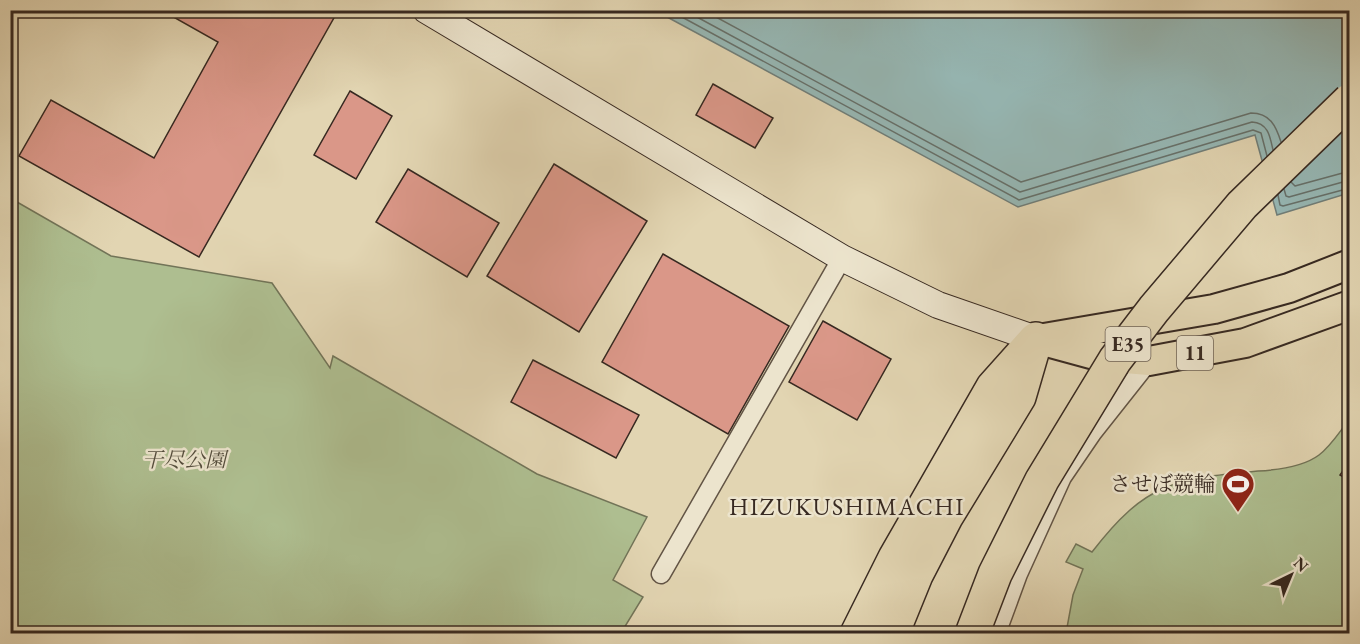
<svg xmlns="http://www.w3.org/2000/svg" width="1360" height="644" viewBox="0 0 1360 644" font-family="'EB Garamond','Noto Serif JP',serif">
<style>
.green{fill:#aebe90;stroke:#727458;stroke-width:1.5}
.water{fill:#96b7b4;stroke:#707e79;stroke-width:1.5}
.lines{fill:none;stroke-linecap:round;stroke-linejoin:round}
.shore{stroke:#66706a;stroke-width:1.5}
.building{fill:#da9788;stroke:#372921;stroke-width:1.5}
.street-casing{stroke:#625445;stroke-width:21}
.secondary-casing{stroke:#372921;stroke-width:28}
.primary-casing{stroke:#372921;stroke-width:32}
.highway-casing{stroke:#372921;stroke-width:36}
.street{stroke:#ece4cd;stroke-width:18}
.secondary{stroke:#ece4cd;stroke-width:26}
.primary{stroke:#e2d5b2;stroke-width:28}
.highway{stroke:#e2d5b2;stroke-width:33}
.highway-bridge-casing{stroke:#372921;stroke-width:36;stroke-linecap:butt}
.highway-bridge{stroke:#e2d5b2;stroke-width:33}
.labels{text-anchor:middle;stroke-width:5;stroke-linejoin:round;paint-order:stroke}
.shield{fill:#ece4cd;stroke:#6d6155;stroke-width:1.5}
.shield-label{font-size:20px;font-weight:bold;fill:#372921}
.park-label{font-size:21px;font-style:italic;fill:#554e3d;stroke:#ece4cd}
.poi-label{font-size:21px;fill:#372921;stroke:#ece4cd;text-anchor:end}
.quarter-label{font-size:24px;letter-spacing:1.5px;fill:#372921;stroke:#ece4cd}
</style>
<rect width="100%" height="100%" fill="#e2d5b2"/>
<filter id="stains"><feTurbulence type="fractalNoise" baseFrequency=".00333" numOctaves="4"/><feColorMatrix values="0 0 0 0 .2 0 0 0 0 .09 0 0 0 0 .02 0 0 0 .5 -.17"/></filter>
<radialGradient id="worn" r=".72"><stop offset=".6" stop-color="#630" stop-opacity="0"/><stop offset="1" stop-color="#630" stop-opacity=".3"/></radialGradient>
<g class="green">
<polygon points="10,198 111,256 272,283 330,368 333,356 537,474 647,517 613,580 643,597 621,633 11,633"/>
<path d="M 1349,420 L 1349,633 L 1066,633 L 1073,595 L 1083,569 L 1066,562 L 1076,544 L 1092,552 C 1146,482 1174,479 1258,471 C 1277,470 1303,467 1319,455 C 1331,446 1340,431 1349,420 Z"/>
</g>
<polygon class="water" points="656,11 1349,11 1349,193 1277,215 1255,135 1018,207"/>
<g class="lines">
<g class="shore">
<polyline points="669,10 1019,200 1253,130 1261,133 1267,156"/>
<path d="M 684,10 L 1020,192 L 1252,122 C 1268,123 1270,136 1273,150"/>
<path d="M 703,10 L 1021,182 L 1251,113 C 1270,113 1276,126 1281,142"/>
<polyline points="1291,182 1295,186 1350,171"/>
<polyline points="1284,189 1286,196 1289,197 1350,180"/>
<polyline points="1278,195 1280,205 1283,206 1350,188"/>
</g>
</g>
<g class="building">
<polygon points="161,10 325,10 335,16 199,257 19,156 51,100 154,158 218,42"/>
<polygon points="713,84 773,118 755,148 696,115"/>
<polygon points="350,91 392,116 356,179 314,155"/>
<polygon points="554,164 647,221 579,332 487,276"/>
<polygon points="408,169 499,223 467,277 376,222"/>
<polygon points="663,254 789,326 728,434 602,362"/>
<polygon points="823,321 891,359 857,420 789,382"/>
<polygon points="533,360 639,415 616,458 511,402"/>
<polygon points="1350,461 1350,481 1340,475"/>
</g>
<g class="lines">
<defs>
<g id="street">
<polyline points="661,574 842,258"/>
<polyline points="996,634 1018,574 1062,477 1092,433 1149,361"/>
</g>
<polyline id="secondary" points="426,10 842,258 938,305 1036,339"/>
<g id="primary">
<polyline points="1044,338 1214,309 1289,288 1350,264"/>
<polyline points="1036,339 1102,357 1149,361 1245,343 1350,305"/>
</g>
<g id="highway">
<polyline points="857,634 895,558 993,387 1036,339"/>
<polyline points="892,634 916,575 946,517 1019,397 1033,349"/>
</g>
</defs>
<use href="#street" class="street-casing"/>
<use href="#secondary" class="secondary-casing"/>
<use href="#primary" class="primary-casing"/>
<use href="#highway" class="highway-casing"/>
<use href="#street" class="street"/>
<use href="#secondary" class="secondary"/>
<use href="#primary" class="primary"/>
<use href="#highway" class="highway"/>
<defs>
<polyline id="highway-bridge" points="972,634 995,574 1042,480 1115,360 1154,309 1242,205 1350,100"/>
</defs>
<use href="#highway-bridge" class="highway-bridge-casing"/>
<use href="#highway-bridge" class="highway-bridge"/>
</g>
<defs>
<symbol id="stadium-pin" viewBox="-11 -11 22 30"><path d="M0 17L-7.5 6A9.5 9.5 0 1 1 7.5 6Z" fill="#8f2418" stroke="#ece4cd"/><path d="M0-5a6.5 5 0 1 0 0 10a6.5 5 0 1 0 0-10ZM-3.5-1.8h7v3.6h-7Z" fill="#fff"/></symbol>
</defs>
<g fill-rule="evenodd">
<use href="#stadium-pin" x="1219" y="465" width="38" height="52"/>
</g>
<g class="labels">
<g class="shield">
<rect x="1105.5" y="327" width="45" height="34" rx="4.5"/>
<rect x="1177" y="336" width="36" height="34" rx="4.5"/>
</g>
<g class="shield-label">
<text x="1128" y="351">E35</text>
<text x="1195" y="360">11</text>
</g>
<g class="park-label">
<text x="184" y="467">干尽公園</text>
</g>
<g class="poi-label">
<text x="1215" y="491">させぼ競輪</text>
</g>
<g class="quarter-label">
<text x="847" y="515">HIZUKUSHIMACHI</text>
</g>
</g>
<rect width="1360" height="644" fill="none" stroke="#e2d5b2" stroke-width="36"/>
<rect x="12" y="12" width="1336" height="620" fill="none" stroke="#372921" stroke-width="3"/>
<rect x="18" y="18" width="1324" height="608" fill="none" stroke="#372921" stroke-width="1.5"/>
<g transform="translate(1291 575) rotate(43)" stroke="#ece4cd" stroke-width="4.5" paint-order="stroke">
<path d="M0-4.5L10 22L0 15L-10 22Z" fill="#372921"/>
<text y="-9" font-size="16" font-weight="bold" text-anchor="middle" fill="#372921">N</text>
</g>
<rect width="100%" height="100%" filter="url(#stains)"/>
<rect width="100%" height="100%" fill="url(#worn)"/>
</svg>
